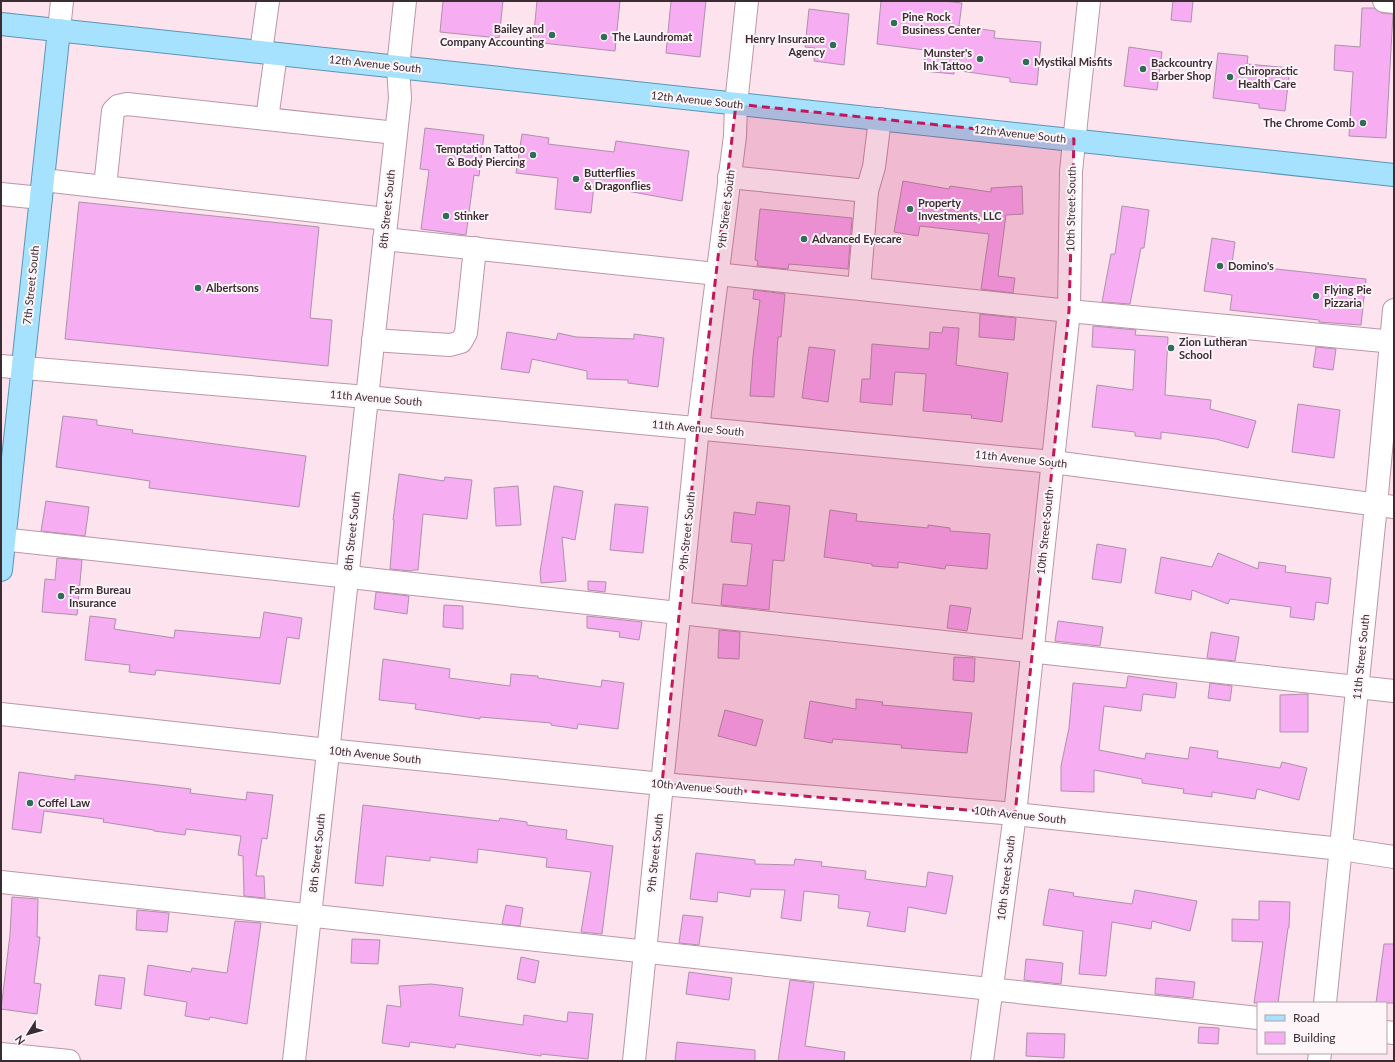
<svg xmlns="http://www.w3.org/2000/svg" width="1395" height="1062" viewBox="0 0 1395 1062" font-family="Lato,sans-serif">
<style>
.building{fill:#f7adf1;stroke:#ae91ab}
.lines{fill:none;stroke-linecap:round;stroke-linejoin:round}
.minor-casing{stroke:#bc96a7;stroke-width:24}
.major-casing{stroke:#5a96b5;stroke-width:24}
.minor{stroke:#fff;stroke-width:22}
.major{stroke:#a6e2fd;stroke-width:22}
.marked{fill:#c2185b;fill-opacity:0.2;stroke:#c2185b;stroke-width:3;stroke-dasharray:8 5;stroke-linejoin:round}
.poi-dot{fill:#2f6d59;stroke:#fef5f9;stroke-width:1.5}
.labels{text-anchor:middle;stroke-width:4;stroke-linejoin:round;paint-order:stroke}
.poi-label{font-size:11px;font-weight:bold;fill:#3b2b33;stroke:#fef5f9;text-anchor:start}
.street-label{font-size:11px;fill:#3b2b33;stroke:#fef5f9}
</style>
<rect width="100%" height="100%" fill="#fce3ee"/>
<g class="building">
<polygon points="443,1 503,1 499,38 440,32"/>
<polygon points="537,1 620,1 615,51 533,42"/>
<polygon points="671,1 706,1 700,57 666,53"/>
<polygon points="881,1 943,1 962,3 959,26 995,31 994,38 1041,42 1037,85 1010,82 1010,78 954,70 954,74 923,71 925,50 877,44"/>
<polygon points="1173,1 1193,1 1191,22 1171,20"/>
<polygon points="1362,8 1374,8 1382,13 1393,14 1386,138 1349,136 1353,72 1334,70 1335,45 1360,47"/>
<polygon points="809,9 849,14 844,65 814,61 815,48 805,47"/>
<polygon points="1129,47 1162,52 1157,90 1124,86"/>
<polygon points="1218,53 1248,56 1247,64 1290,68 1285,111 1259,108 1259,104 1213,98"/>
<polygon points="425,128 484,135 479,176 474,175 466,235 421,229 429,170 420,169"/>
<polygon points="522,134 549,138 548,144 614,152 616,141 689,151 682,201 594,185 591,213 555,209 558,178 516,173"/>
<polygon points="903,181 949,189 950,186 991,192 991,188 1022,186 1023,214 1006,215 998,276 1015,278 1013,293 981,289 989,234 920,226 918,236 894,232"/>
<polygon points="79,202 319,227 310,318 332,320 328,366 65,339"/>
<polygon points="1122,206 1149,210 1144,248 1141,248 1130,304 1102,302 1111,254 1115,254"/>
<polygon points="760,209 852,218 848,269 789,264 788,269 757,266 758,261 755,260"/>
<polygon points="1212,238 1235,242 1232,264 1366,279 1361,325 1319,322 1319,320 1230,310 1232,295 1204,291"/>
<polygon points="754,290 785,294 781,337 778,337 774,397 750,396 753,356 760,300 753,299"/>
<polygon points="980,314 1016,318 1014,340 979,337"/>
<polygon points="1093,326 1136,330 1135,335 1168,337 1165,395 1211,400 1210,409 1256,421 1248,448 1216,439 1161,432 1161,439 1135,436 1135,432 1092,427 1097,385 1133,390 1135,350 1092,347"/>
<polygon points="943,327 959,328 956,365 1008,373 1002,422 971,418 972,415 923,411 926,374 895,372 892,405 860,402 862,379 870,379 872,344 929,349 930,332 942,333"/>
<polygon points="507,332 556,340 558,333 576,337 634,339 634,334 664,338 658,387 628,383 628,380 587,379 587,371 532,359 529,373 501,369"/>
<polygon points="809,347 835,350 828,402 802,398"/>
<polygon points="1316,347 1336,349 1333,370 1313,367"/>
<polygon points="1298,404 1340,410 1334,458 1292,452"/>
<polygon points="63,416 97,420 97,425 133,430 132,433 306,456 299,507 149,488 150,481 56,467"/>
<polygon points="399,474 444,481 445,477 472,480 467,519 423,514 418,570 413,570 412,571 390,569 394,520 393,520"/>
<polygon points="518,486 521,525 496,526 494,488"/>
<polygon points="554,486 583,491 575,540 562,537 566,581 541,583 540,572"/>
<polygon points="46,501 89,507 85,536 41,531"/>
<polygon points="757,502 790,506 784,561 773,560 769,610 721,605 723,584 747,586 752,544 731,542 734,512 755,515"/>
<polygon points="615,504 648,507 643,553 610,550"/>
<polygon points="830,510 857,514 856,521 928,528 928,525 950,528 950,531 990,534 987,569 946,565 945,569 898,562 898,568 872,566 872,564 824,557"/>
<polygon points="1097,544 1126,549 1121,583 1092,579"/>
<polygon points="1218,553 1258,569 1259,562 1286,566 1285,572 1331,578 1328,604 1316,602 1314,620 1290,617 1291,607 1230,599 1228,604 1192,590 1191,600 1155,593 1161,557 1212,567"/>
<polygon points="57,558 82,560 77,615 42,612 45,579 55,580"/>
<polygon points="588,581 606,582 605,592 588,590"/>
<polygon points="376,592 409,596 407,614 374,609"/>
<polygon points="444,605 463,606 463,629 443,627"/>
<polygon points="950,605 971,608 967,631 947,628"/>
<polygon points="264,612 302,618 299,639 287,637 280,684 156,670 155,675 129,672 130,665 85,660 90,616 116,619 114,629 174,638 175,630 260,638"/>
<polygon points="587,616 642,622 639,640 619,637 620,632 587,628"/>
<polygon points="1058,621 1103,627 1100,646 1055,641"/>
<polygon points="719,630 740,632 739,659 718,658"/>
<polygon points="1211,632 1239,637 1235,661 1207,658"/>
<polygon points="954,657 975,658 974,682 953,680"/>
<polygon points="383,659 450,669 449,678 510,686 511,674 538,676 538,678 601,687 602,680 624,683 618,729 578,724 577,729 551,725 551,723 480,717 480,719 415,709 416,704 379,700"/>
<polygon points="1128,676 1177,683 1175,698 1143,694 1141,711 1104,706 1099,750 1145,759 1146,753 1188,759 1190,747 1218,751 1217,758 1280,768 1282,762 1307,768 1299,800 1257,789 1255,799 1212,792 1212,797 1183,793 1184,789 1142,783 1142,779 1094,770 1094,792 1061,791 1061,766 1069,728 1073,683 1126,688"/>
<polygon points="1210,683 1232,686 1230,701 1208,698"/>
<polygon points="1308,694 1308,732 1280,732 1280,695"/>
<polygon points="856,699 883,702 882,705 972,713 967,753 901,748 902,745 833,739 832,743 804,738 810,701 856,709"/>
<polygon points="725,710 763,720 756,746 718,736"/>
<polygon points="19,772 75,780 75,775 109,779 191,789 190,793 246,800 247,792 273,795 267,839 262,838 256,876 264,876 265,898 244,896 243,856 238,855 241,836 186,829 185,835 154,831 154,830 103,822 104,819 44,811 41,833 12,829"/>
<polygon points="363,805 499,821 500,818 527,822 527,825 567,830 566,839 613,846 602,934 581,932 591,872 546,867 547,858 478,849 477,863 430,857 430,861 386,856 383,886 355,883"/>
<polygon points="696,853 755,860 755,864 794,865 795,859 822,862 821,866 866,871 865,879 926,887 928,872 953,876 946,914 908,907 905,932 867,926 870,912 838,908 839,895 804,891 801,921 781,918 785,890 751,889 750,897 718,892 717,902 690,899"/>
<polygon points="1049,889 1074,893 1073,896 1132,904 1135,890 1197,901 1190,931 1152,921 1151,929 1112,922 1106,976 1079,974 1083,931 1043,925"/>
<polygon points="12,897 38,899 37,937 40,937 34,983 41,984 37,1014 1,1009 10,935"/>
<polygon points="1259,901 1290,902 1289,928 1288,928 1278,1003 1254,1003 1263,942 1232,941 1232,919 1259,920"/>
<polygon points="506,905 523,908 520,926 502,924"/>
<polygon points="137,910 169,913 167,932 136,930"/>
<polygon points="683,915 703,917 699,945 679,943"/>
<polygon points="235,921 261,923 247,1024 210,1017 209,1020 185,1016 187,1002 144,995 148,965 191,972 192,968 227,973"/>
<polygon points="352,939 380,940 378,964 351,963"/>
<polygon points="1384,944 1394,944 1394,1003 1376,1003"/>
<polygon points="521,957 539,961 535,983 517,979"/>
<polygon points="1026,959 1063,963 1061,984 1024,980"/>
<polygon points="689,972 732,978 729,1000 686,994"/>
<polygon points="99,975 125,978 121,1009 95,1005"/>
<polygon points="1156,978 1195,982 1193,998 1155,994"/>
<polygon points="790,980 814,983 805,1046 845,1052 844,1061 778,1061"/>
<polygon points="431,984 463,988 459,1016 523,1025 524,1015 567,1022 568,1012 593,1014 588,1059 541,1054 541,1056 456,1044 455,1048 410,1042 409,1047 382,1043 387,1005 401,1007 399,986"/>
<polygon points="1199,1027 1219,1028 1218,1044 1198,1043"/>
<polygon points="1027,1033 1065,1034 1064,1058 1026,1056"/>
<polygon points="677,1042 755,1050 755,1061 675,1061"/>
</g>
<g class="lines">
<defs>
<g id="minor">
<polyline points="1384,1 1394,2"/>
<polyline points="59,30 62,1"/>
<polyline points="261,52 268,1"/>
<polyline points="267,119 276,54"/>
<polyline points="729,177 867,191"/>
<polyline points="43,180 386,219"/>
<polyline points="105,187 113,111 118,106 127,104 396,133"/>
<polyline points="1,194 41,198"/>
<polyline points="384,239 1069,311 1394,342"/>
<polyline points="859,288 867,191 874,167 880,119"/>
<polyline points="373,340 450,345 461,342 466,333 475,248"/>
<polyline points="1,366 367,397 1053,462 1394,507"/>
<polyline points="1,539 1394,691"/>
<polyline points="1,714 328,750 662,784 1015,814 1341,849 1394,857"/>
<polyline points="1,882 1258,1018"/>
<polyline points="1325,1003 1376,505 1394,310"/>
<polyline points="1386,1032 1394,1033"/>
<polyline points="1,1054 69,1061"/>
<polyline points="294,1061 400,98 398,67 405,1"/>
<polyline points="634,1061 698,428 735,136 736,104 747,1"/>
<polyline points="982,1061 1015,814 1069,311 1071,171 1089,1"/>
<polyline points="1319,1061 1320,1053"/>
</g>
<g id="major">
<polyline points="1,24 1394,175"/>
<polyline points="1,570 59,30"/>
</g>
</defs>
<use href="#minor" class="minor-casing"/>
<use href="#major" class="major-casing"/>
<use href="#minor" class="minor"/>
<use href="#major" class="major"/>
</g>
<path class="marked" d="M 736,104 L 1074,139 L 1069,311 L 1015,814 L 662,784 L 698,428 Z"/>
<g class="poi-dot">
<circle cx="894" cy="23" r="4"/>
<circle cx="552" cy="35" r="4"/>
<circle cx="604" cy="37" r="4"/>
<circle cx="833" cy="45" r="4"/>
<circle cx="980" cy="59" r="4"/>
<circle cx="1026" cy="62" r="4"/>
<circle cx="1143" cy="69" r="4"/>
<circle cx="1230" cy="77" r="4"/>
<circle cx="1363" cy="123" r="4"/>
<circle cx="533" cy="155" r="4"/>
<circle cx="576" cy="179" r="4"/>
<circle cx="910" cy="209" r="4"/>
<circle cx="446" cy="216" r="4"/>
<circle cx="804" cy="239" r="4"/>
<circle cx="1220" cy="266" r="4"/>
<circle cx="198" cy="288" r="4"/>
<circle cx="1316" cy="296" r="4"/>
<circle cx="1171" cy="348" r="4"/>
<circle cx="61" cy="596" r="4"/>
<circle cx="30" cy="803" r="4"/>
</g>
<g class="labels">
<g class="poi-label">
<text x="902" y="21">Pine Rock<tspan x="902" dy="13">Business Center</tspan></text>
<text x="544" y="33" text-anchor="end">Bailey and<tspan x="544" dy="13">Company Accounting</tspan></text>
<text x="612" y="41">The Laundromat</text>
<text x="825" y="43" text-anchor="end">Henry Insurance<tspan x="825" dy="13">Agency</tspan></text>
<text x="972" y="57" text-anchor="end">Munster's<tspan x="972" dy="13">Ink Tattoo</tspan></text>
<text x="1034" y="66">Mystikal Misfits</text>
<text x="1151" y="67">Backcountry<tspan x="1151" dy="13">Barber Shop</tspan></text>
<text x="1238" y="75">Chiropractic<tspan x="1238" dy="13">Health Care</tspan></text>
<text x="1355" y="127" text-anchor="end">The Chrome Comb</text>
<text x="525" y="153" text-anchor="end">Temptation Tattoo<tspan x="525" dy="13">&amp; Body Piercing</tspan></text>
<text x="584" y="177">Butterflies<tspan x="584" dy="13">&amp; Dragonflies</tspan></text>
<text x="918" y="207">Property<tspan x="918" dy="13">Investments, LLC</tspan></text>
<text x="454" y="220">Stinker</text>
<text x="812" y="243">Advanced Eyecare</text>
<text x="1228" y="270">Domino's</text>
<text x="206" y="292">Albertsons</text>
<text x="1324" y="294">Flying Pie<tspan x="1324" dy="13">Pizzaria</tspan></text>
<text x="1179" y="346">Zion Lutheran<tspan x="1179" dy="13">School</tspan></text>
<text x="69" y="594">Farm Bureau<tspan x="69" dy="13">Insurance</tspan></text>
<text x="38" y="807">Coffel Law</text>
</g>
<g class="street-label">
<text transform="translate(375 64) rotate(6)" y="4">12th Avenue South</text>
<text transform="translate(697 100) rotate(6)" y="4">12th Avenue South</text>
<text transform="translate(1020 134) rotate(6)" y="4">12th Avenue South</text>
<text transform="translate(387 209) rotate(-84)" y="4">8th Street South</text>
<text transform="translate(726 209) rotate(-83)" y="4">9th Street South</text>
<text transform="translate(1071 209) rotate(-89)" y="4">10th Street South</text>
<text transform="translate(31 285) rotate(-84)" y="4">7th Street South</text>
<text transform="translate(376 398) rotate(5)" y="4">11th Avenue South</text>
<text transform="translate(698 428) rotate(5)" y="4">11th Avenue South</text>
<text transform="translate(1021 459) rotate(6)" y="4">11th Avenue South</text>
<text transform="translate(352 531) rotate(-84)" y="4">8th Street South</text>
<text transform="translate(687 531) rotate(-84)" y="4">9th Street South</text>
<text transform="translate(1045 532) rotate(-84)" y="4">10th Street South</text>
<text transform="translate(1361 657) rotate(-84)" y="4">11th Street South</text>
<text transform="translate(375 755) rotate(6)" y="4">10th Avenue South</text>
<text transform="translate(697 787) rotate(5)" y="4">10th Avenue South</text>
<text transform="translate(1020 815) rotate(6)" y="4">10th Avenue South</text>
<text transform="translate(317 853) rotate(-84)" y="4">8th Street South</text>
<text transform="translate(655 853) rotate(-84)" y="4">9th Street South</text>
<text transform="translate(1006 878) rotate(-83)" y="4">10th Street South</text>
</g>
</g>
<rect width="1395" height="1062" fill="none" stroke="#3b2b33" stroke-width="4"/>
<rect x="1257" y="1002" width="130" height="52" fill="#fef5f9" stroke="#b0a4aa"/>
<rect x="1265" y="1015" width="20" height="6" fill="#a6e2fd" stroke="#b0a4aa"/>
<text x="1293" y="1022" font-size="12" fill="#3b2b33">Road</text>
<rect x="1265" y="1032" width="20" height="12" fill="#f7adf1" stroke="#b0a4aa"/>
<text x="1293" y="1042" font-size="12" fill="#3b2b33">Building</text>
<g transform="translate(28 1034) rotate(233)" stroke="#fef5f9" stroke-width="3" paint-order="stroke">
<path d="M0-3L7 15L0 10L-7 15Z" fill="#3b2b33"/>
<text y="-6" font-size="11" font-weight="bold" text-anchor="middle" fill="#3b2b33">N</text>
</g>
</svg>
